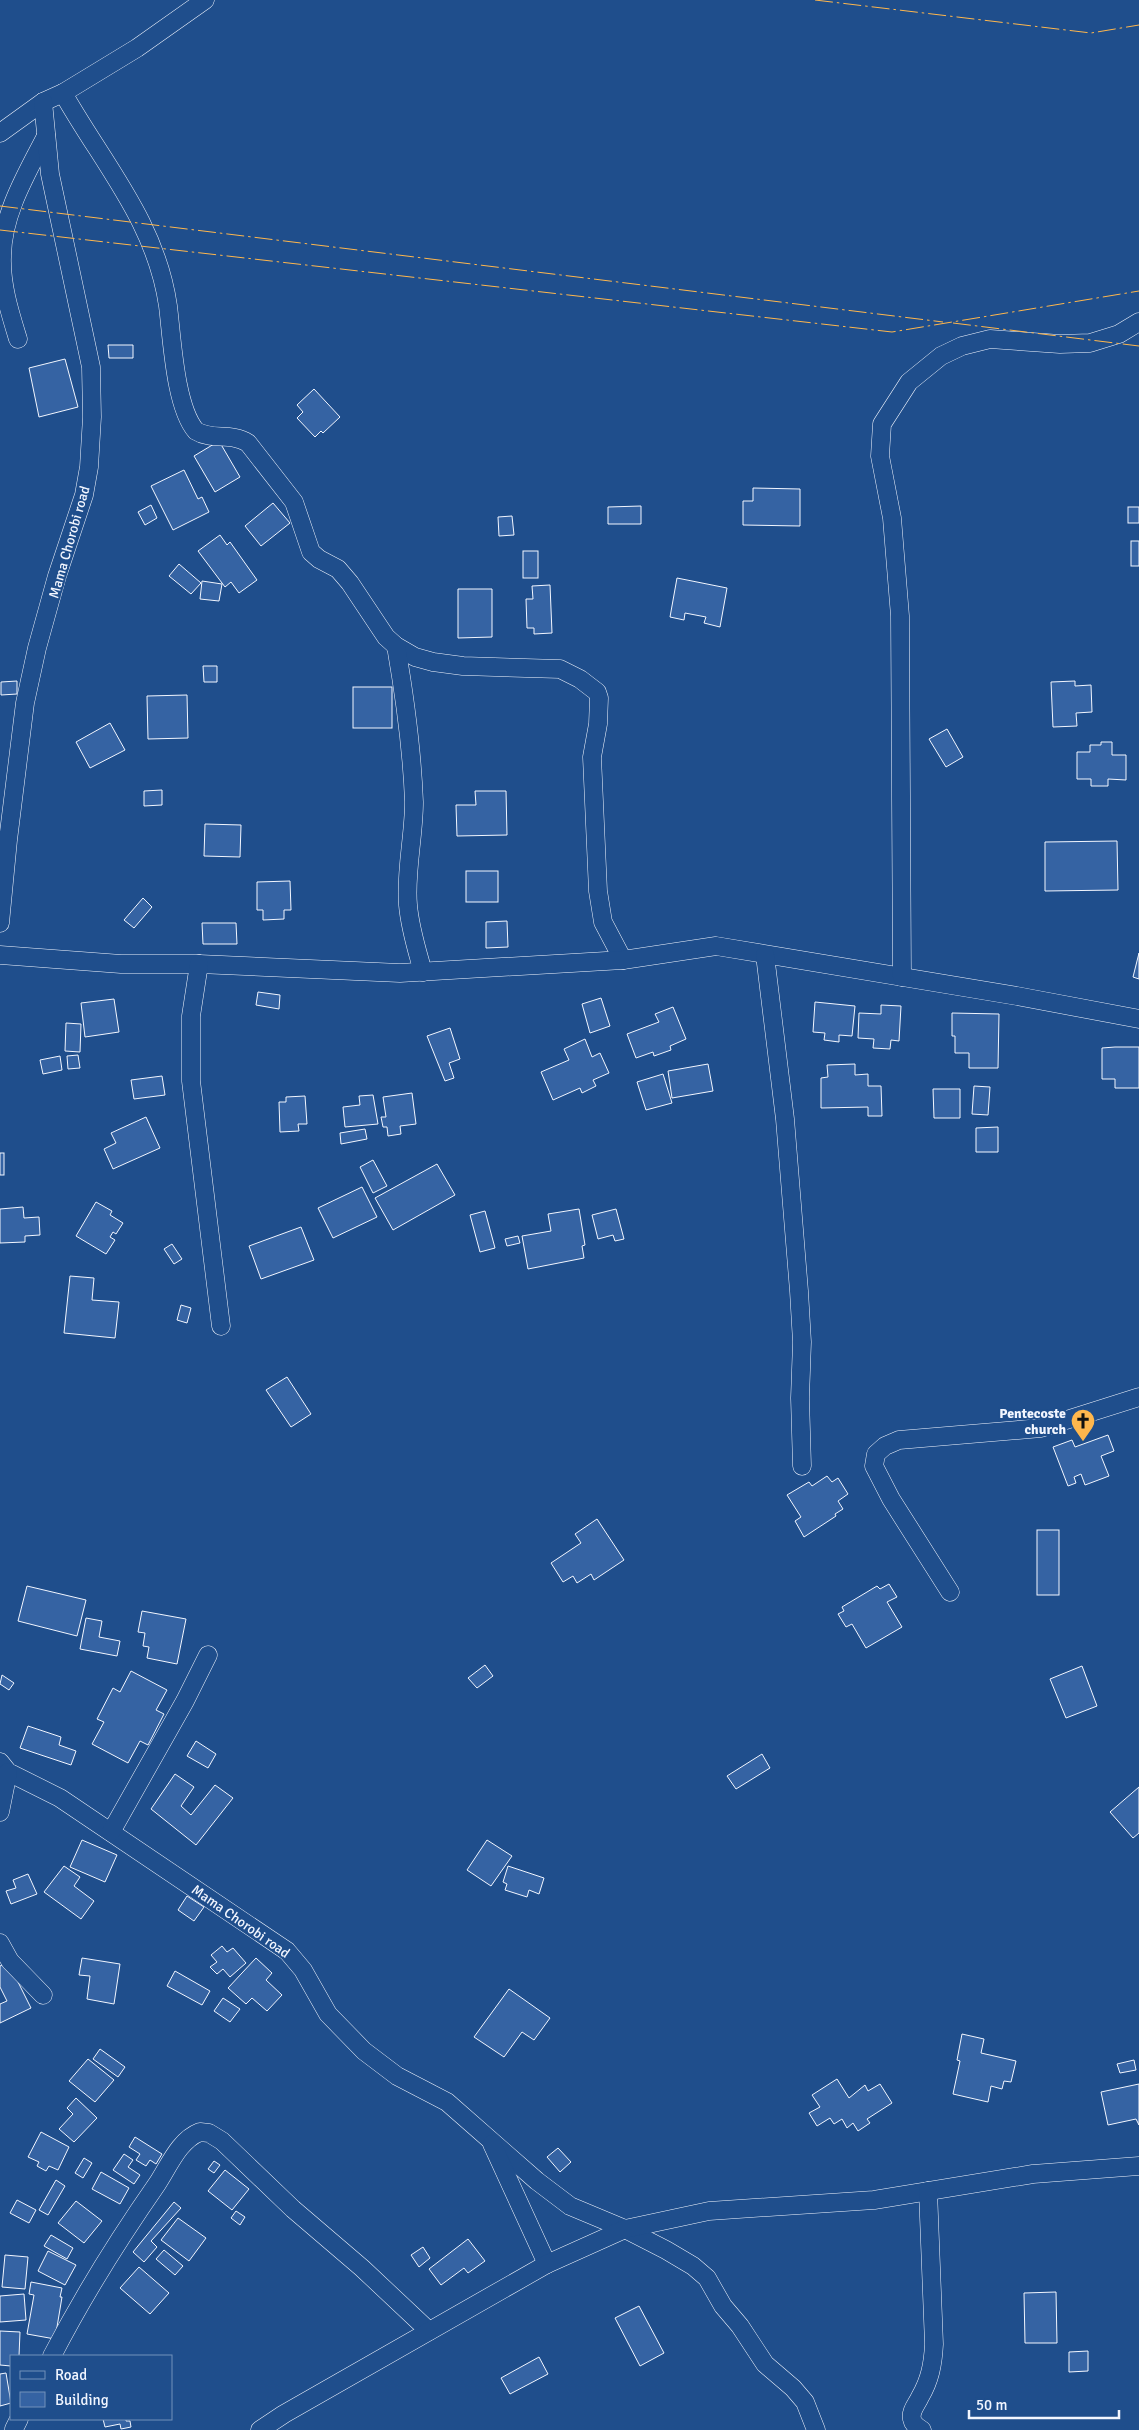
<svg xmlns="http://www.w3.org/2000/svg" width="1139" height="2430" viewBox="0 0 1139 2430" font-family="Signika,sans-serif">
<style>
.building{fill:#3563a3;stroke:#f2f6ff}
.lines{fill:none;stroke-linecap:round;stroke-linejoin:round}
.street-casing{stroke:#f2f6ff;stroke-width:19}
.street{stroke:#1f4e8c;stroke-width:18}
.power{stroke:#ffb74d;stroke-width:1;stroke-dasharray:18 4 2.5 4;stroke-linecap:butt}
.labels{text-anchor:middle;stroke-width:4;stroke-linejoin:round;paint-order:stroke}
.street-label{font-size:14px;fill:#f2f6ff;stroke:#1f4e8c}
.poi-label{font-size:14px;font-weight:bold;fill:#f2f6ff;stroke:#1f4e8c;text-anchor:end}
</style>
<rect width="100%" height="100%" fill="#1f4e8c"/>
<g class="building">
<polygon points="108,345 133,345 133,358 109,358"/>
<polygon points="65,359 78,407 39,417 29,368"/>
<polygon points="314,389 340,417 323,433 321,431 315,437 297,418 303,412 297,405"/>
<polygon points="219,441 240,477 215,492 194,456"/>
<polygon points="184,470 198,499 202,497 209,512 173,530 151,486"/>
<polygon points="753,488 800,489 800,526 743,525 743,501 753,501"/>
<polygon points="273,503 290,523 261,546 245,526"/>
<polygon points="151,505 157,518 145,525 138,512"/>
<polygon points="641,506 641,524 608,524 608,507"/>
<rect x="1128" y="507" width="11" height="16"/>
<polygon points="512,516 514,535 499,536 498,517"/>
<polygon points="220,535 227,545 230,542 257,580 239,593 231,582 225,587 198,551"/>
<rect x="1131" y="541" width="8" height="25"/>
<rect x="523" y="551" width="15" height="27"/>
<polygon points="179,564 201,583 191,594 169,576"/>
<polygon points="677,578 727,588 720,627 704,623 706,617 685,613 684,620 670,617"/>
<polygon points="202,581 222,584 219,601 200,599"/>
<polygon points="550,585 552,633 534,634 534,628 527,628 526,599 533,599 532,586"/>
<polygon points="458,589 492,589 492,637 458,638"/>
<polygon points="203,666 217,666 217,682 204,682"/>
<polygon points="17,681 17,694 1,695 1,682"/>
<polygon points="1075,681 1075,686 1091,685 1092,712 1076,713 1077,726 1053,727 1051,682"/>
<rect x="353" y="687" width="39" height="41"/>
<polygon points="187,695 188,738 148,739 147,696"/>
<polygon points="110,723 125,750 90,768 76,742"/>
<polygon points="947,729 963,757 946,767 929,739"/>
<polygon points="1101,742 1112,742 1112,755 1126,755 1126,780 1108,779 1108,786 1091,786 1091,779 1077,779 1077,752 1090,752 1090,745 1101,745"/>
<polygon points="162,790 162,805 144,806 144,791"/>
<polygon points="475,791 506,791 507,835 457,836 456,805 476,805"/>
<polygon points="205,824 241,825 240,857 204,856"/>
<polygon points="1117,841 1118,890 1045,891 1045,842"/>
<rect x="466" y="871" width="32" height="31"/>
<polygon points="290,881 291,910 284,910 284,919 263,920 263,910 257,910 257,882"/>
<polygon points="143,898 152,907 134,928 124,920"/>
<polygon points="507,921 508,947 486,948 486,922"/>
<polygon points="202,923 236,923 237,944 203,944"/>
<polygon points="1139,953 1139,979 1133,977"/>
<polygon points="258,992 280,995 279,1009 256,1005"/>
<polygon points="601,998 610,1026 590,1033 582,1004"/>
<polygon points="114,999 119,1032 85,1037 81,1003"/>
<polygon points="815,1002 855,1006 852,1036 839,1035 839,1042 824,1040 825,1033 813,1032"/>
<polygon points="881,1005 901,1006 899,1041 891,1040 890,1049 873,1048 874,1039 858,1038 859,1013 881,1014"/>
<polygon points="673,1007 686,1039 670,1046 671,1050 654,1056 653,1052 636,1058 627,1034 659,1022 655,1014"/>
<polygon points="952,1013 999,1014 998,1068 969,1068 969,1053 955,1053 955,1036 952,1036"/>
<polygon points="66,1023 81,1024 80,1052 65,1051"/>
<polygon points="450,1028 460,1059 449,1063 454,1078 445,1081 427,1036"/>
<polygon points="585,1039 592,1057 600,1053 609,1073 593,1080 596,1086 582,1093 580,1088 553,1100 541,1072 569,1060 564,1049"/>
<polygon points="1115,1047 1139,1047 1139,1088 1115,1088 1115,1079 1102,1079 1102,1048"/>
<polygon points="78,1055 80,1068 68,1069 67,1056"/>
<polygon points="60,1056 62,1070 43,1074 40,1060"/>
<polygon points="708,1064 713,1091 672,1098 668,1071"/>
<polygon points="855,1064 855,1075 868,1074 868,1086 881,1086 882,1116 868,1116 868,1107 821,1108 821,1078 828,1077 827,1065"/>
<polygon points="663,1074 672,1103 646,1110 637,1082"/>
<polygon points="162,1076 165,1095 134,1099 131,1080"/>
<polygon points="974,1086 990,1087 988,1115 972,1114"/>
<polygon points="933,1089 960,1089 960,1118 934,1118"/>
<polygon points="412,1093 416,1124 400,1126 401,1134 388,1136 387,1127 383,1127 381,1117 386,1117 383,1097"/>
<polygon points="373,1095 378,1124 345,1127 343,1107 360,1105 359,1096"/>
<polygon points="305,1096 307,1124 298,1124 299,1131 280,1132 279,1102 286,1102 286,1097"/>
<polygon points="146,1117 160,1148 113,1169 104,1149 116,1143 111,1133"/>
<polygon points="998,1127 998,1152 976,1152 976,1128"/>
<polygon points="365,1129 367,1139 341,1144 340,1133"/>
<rect x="0" y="1153" width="4" height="22"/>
<polygon points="373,1160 387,1186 373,1193 360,1167"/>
<polygon points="437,1164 455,1195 393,1230 375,1198"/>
<polygon points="362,1187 377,1217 333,1238 318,1208"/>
<polygon points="96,1202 112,1211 110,1215 123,1223 116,1234 113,1232 110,1237 115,1240 106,1254 76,1236"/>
<polygon points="23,1207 24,1218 39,1217 40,1235 25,1236 25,1242 0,1243 0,1209"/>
<polygon points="579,1209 585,1245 582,1246 584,1258 528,1269 522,1236 551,1231 548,1214"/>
<polygon points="616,1209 624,1239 615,1241 613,1235 598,1239 592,1215"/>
<polygon points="485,1211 495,1248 480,1252 470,1215"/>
<polygon points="301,1227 314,1260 261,1279 249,1246"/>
<polygon points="518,1236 520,1243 507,1246 505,1239"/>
<polygon points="172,1244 182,1259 174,1264 164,1249"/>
<polygon points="70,1276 94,1278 92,1300 119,1302 115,1338 64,1333"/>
<polygon points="181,1305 191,1308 187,1323 177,1320"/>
<polygon points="287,1377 311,1414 291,1427 266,1390"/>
<polygon points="1108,1435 1114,1451 1101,1456 1109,1476 1085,1485 1081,1474 1074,1477 1076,1483 1068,1486 1053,1447 1072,1440 1075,1447"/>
<polygon points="827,1476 832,1482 838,1478 848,1494 838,1501 843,1509 835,1514 836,1516 804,1537 795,1521 801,1517 787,1495 809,1482 812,1486"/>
<polygon points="597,1519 624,1560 594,1580 591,1574 577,1583 573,1576 563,1582 551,1563 581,1543 575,1534"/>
<rect x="1037" y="1530" width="22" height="65"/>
<polygon points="889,1584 897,1597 887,1602 902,1627 866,1648 852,1624 846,1627 838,1614 844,1611 842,1607 877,1586 880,1589"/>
<polygon points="27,1586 86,1600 77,1636 18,1621"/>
<polygon points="142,1611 186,1619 177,1664 147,1658 149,1647 143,1646 145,1633 138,1632"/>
<polygon points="86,1618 102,1621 99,1637 120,1641 117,1656 80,1649"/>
<polygon points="485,1665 493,1676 477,1688 468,1678"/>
<polygon points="1082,1666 1097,1706 1066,1718 1050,1679"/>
<polygon points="131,1671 167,1690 156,1710 164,1714 148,1745 140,1741 128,1763 92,1744 104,1722 97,1719 113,1688 120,1692"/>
<polygon points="2,1675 14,1683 9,1690 0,1684"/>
<polygon points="28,1726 61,1737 59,1745 76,1751 71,1765 20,1748"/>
<polygon points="196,1741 216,1754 208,1768 187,1756"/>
<polygon points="762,1754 770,1768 736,1789 727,1776"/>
<polygon points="175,1774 194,1787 181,1806 191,1815 215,1785 233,1798 196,1845 151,1809"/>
<polygon points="1139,1787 1139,1833 1133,1838 1110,1812"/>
<polygon points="82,1840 117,1855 105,1882 70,1867"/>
<polygon points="487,1840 512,1856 491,1886 467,1870"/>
<polygon points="64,1866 80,1877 74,1886 94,1901 81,1919 44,1892"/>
<polygon points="508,1866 544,1878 539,1894 529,1890 527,1897 505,1890 507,1884 503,1882"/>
<polygon points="28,1874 37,1894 11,1904 6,1891 16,1888 13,1880"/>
<polygon points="187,1896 204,1907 194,1921 178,1910"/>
<polygon points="222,1946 227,1952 233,1948 246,1963 230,1977 223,1969 217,1974 210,1967 217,1962 211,1955"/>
<polygon points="82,1958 120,1964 114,2004 87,1999 90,1976 79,1975"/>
<polygon points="256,1958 272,1973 266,1980 282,1995 267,2011 252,1998 246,2004 228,1988"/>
<polygon points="8,1962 31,2008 0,2023 0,2004 7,2001 0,1987 0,1966"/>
<polygon points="175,1971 210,1991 202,2005 167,1986"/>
<polygon points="509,1989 550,2018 534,2040 522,2032 504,2057 474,2037"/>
<polygon points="223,1998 240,2009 230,2022 214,2011"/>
<polygon points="962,2034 984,2039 981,2053 1016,2061 1011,2082 1004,2081 1002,2089 991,2086 988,2102 953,2094 960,2061 957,2060"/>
<polygon points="100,2049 125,2067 118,2077 93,2059"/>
<polygon points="88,2059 114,2080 95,2102 69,2081"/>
<polygon points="1134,2060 1136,2070 1120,2073 1117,2064"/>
<polygon points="837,2079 849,2098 865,2085 868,2091 880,2084 892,2103 867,2119 870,2123 858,2131 853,2123 847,2128 842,2119 834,2124 830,2118 817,2126 809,2113 820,2107 812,2095"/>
<polygon points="1139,2084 1139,2125 1136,2119 1108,2125 1101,2092"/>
<polygon points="76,2098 97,2118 74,2142 59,2129 73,2114 67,2108"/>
<polygon points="41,2132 69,2147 58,2170 49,2166 46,2171 37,2166 39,2162 28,2157"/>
<polygon points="135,2137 162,2154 156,2164 150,2160 146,2166 136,2160 140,2154 129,2147"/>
<polygon points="558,2148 571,2162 560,2172 547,2157"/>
<polygon points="124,2154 133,2160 128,2167 140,2175 134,2184 113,2170"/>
<polygon points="84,2158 92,2163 83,2178 75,2173"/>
<polygon points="214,2161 220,2165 214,2173 208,2169"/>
<polygon points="225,2170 249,2189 232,2210 208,2191"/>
<polygon points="101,2172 129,2188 120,2204 92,2189"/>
<polygon points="56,2180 65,2186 48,2215 39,2210"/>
<polygon points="17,2200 36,2210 29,2223 10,2213"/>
<polygon points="76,2201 102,2221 84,2243 58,2223"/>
<polygon points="174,2202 181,2208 151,2241 157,2247 144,2262 133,2252"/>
<polygon points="236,2211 245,2217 240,2225 231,2218"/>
<polygon points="178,2218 206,2238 189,2261 161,2240"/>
<polygon points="51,2235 73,2248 67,2259 44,2246"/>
<polygon points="468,2239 485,2261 468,2273 464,2268 441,2285 429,2269"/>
<polygon points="423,2247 430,2258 419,2267 411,2255"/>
<polygon points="164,2250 183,2266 175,2275 156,2259"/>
<polygon points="48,2251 76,2265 65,2285 38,2271"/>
<polygon points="5,2255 28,2257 25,2289 2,2287"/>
<polygon points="139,2267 169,2293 150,2314 120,2288"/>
<polygon points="31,2282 62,2288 60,2297 62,2297 55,2339 27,2334 34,2295 29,2294"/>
<polygon points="1056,2292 1057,2343 1025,2343 1024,2293"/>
<polygon points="24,2294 26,2320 0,2322 0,2296"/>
<polygon points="639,2306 664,2353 640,2366 615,2318"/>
<polygon points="0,2331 20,2332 19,2356 11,2356 11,2366 0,2365"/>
<polygon points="1088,2351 1088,2371 1069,2372 1069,2352"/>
<polygon points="539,2357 548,2374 510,2394 501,2378"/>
<polygon points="6,2373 11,2403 0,2406 0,2374"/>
<polygon points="103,2419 126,2419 126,2421 130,2421 131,2427 121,2429 120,2424 105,2427"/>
</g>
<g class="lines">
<defs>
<g id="street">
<path d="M 63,93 C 103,164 156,222 168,306 C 172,338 175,407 196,431 C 212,441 231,432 248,443 L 294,502 L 311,552 L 319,559 L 338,569 L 350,583 L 386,637 L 396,646 L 415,657 L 433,662 L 463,666 L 560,669 L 580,679 L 597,692 L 599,698 L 598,724 L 592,757 L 598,891 L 603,922 L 623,960"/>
<polyline points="0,133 43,102 63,93 137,48 205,0"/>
<path d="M 18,339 C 10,313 1,285 2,257 C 2,214 27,173 46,136"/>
<path d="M 396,646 C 405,698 412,749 414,802 C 414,836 405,873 408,905 C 410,929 417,950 423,972"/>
<polyline points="0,923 8,840 25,703 37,648 57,576 84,495 89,467 92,417 91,367 50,174 43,102"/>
<polyline points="0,955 121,964 199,964 400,973 623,960 716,946 1017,996 1139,1019"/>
<polyline points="765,955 785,1119 799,1291 802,1342 800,1398 802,1466"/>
<polyline points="199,964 191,1016 191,1081 221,1326"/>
<polyline points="902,977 900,616 892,518 880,456 882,424 909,382 941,356 962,346 990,339 1060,344 1090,343 1119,334 1139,322"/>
<polyline points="950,1592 891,1499 874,1466 876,1454 885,1446 899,1440 1041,1428 1139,1397"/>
<polyline points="0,1762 8,1772 60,1798 287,1951 303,1970 328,2014 364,2051 397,2076 447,2102 537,2181 570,2206 625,2229 666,2250 693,2266 707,2278 723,2306 740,2326 765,2364 793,2388 805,2402 816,2430"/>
<polyline points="0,1812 8,1772"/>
<polyline points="111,1832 185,1701 208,1655"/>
<polyline points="0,1943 10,1961 43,1995"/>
<polyline points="492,2144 547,2264"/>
<path d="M 52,2356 C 83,2296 118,2240 157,2184 C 169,2166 179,2140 200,2132 L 209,2133 L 222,2141 L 293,2209 L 362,2268 L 429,2331"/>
<polyline points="14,2429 19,2419"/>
<polyline points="260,2430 284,2414 547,2264 625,2229 709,2211 874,2200 1033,2174 1139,2166"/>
<path d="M 922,2430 C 918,2427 913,2425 912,2419 C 910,2411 917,2404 920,2397 C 930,2380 933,2364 934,2344 L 928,2191"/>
</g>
</defs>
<use href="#street" class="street-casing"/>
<use href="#street" class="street"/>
<g class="power">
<polyline points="815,0 1091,33 1139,25"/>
<polyline points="0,206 943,322"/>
<polyline points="0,230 892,332 1139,291"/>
<polyline points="953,323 1139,346"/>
</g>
</g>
<defs>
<symbol id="church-pin" viewBox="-11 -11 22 30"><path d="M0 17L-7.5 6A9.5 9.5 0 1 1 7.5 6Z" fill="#ffb74d" stroke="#1f4e8c"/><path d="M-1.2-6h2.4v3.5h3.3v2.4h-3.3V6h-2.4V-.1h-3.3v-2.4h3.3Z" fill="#111"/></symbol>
</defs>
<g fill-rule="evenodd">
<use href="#church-pin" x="1069" y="1407" width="28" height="38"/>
</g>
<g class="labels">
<g class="street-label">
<text transform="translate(69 542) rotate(-74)" y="5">Mama Chorobi road</text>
<text transform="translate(241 1921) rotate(35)" y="5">Mama Chorobi road</text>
</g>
<g class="poi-label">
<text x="1066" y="1418">Pentecoste<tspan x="1066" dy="16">church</tspan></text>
</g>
</g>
<rect x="10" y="2355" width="162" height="65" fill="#1f4e8c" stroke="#7391ba"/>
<rect x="20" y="2371" width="25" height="8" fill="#1f4e8c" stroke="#7391ba"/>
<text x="55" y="2380" font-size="15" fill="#f2f6ff">Road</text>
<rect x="20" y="2392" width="25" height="15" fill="#3563a3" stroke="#7391ba"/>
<text x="55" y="2405" font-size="15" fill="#f2f6ff">Building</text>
<path d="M969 2410v8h150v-8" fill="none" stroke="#f2f6ff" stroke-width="2.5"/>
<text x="976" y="2410" font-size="15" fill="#f2f6ff" stroke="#1f4e8c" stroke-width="4" paint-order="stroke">50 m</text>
</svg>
